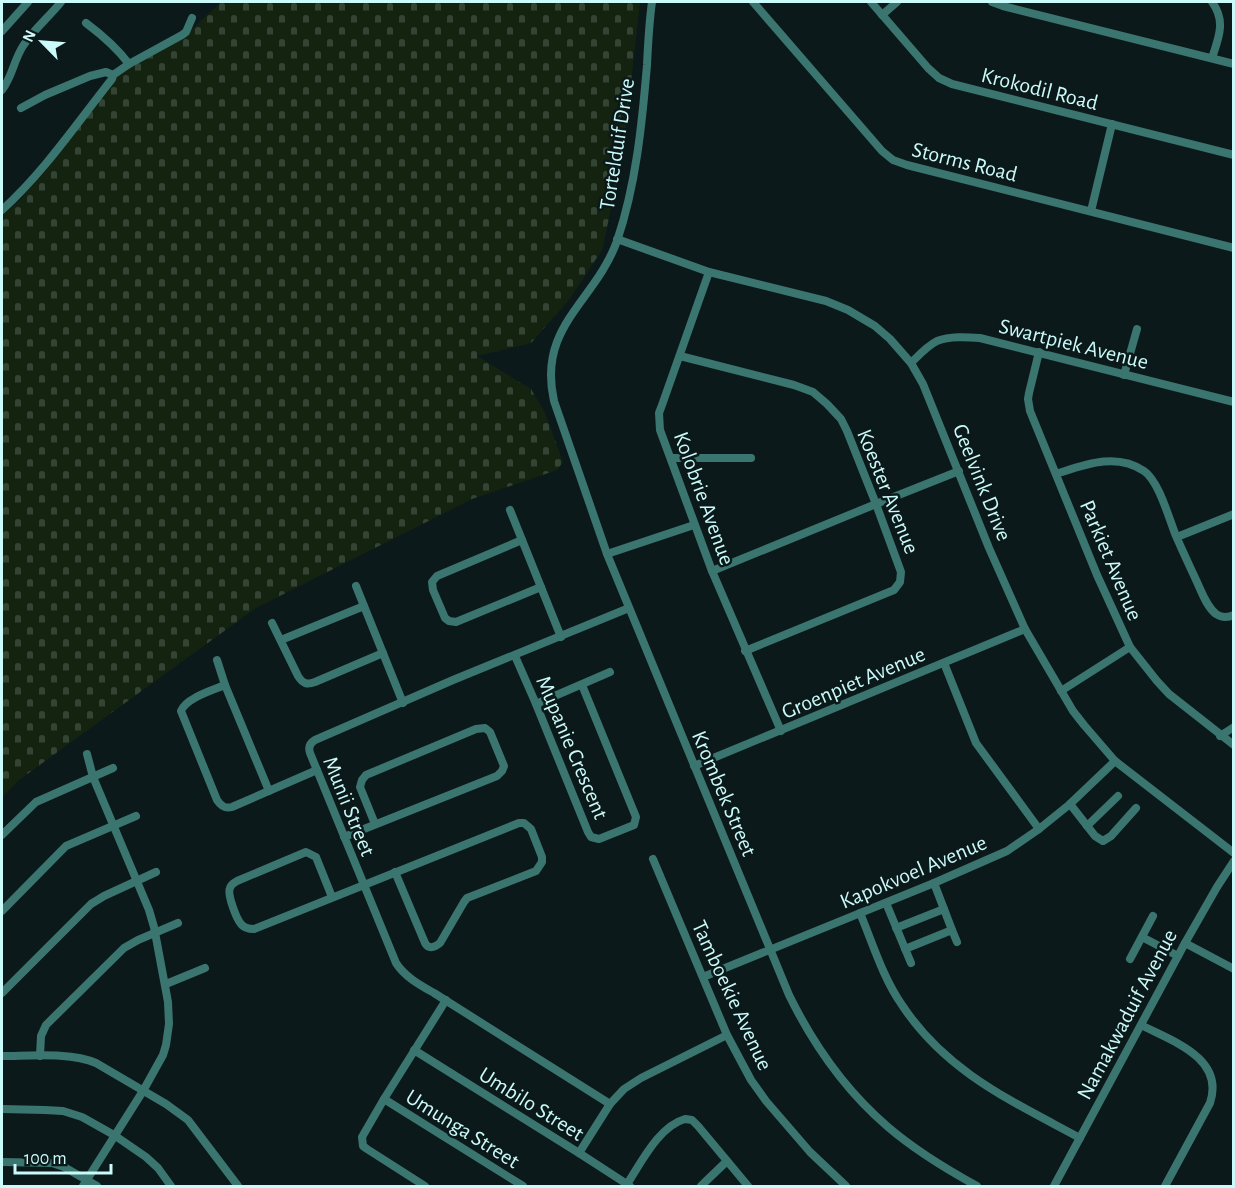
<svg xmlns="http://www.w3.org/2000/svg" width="1235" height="1188" viewBox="0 0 1235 1188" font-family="'Alegreya Sans',sans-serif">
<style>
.cemetery{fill:url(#cemetery-stones)}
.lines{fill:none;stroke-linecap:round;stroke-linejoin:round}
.minor{stroke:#3b7570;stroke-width:8}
.labels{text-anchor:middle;stroke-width:5;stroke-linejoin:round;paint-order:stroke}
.street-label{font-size:22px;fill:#cafaf9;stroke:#0c191a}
</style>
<defs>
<pattern id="cemetery-stones" width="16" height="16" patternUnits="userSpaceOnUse" patternTransform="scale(1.5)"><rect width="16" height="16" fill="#132310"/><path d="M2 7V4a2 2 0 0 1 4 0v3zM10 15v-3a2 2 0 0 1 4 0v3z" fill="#344434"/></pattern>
</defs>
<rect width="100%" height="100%" fill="#0c191a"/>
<polygon class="cemetery" points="221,2 640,2 623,154 602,250 569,300 531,343 477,356 531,389 545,413 563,462 557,470 472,499 256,608 19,780 2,797 2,216 23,197 126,62 187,34"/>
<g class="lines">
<g class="minor">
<path d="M 652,2 C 649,23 648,44 647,65 C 642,124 636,185 617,241 C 595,302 537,326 554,401 L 607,554 L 789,995 C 813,1044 846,1091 888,1127 C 916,1151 946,1169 977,1186"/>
<polyline points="753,2 882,151 893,160 907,165 1234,248"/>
<polyline points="871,2 928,68 939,78 952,84 1234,155"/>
<polyline points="992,2 1003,6 1234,64"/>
<path d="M 1212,2 C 1226,21 1219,37 1212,58"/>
<polyline points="882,15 897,2"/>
<path d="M 86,23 C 102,35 117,48 129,64"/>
<polyline points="2,31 28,2"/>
<polyline points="113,75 129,64 182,35 186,32 192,18"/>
<path d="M 2,90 C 13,75 13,62 23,46 C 33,30 49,17 61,2"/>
<path d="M 2,210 C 44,172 77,123 112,79 L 113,75 L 106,72 L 90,76 L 45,95 L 21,108"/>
<polyline points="1091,211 1112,124"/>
<polyline points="617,239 709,272 826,301 848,310 875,326 890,339 911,363 923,384 989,548 1025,629 1073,711 1084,725 1115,761 1234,853"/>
<polyline points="709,272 662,405 659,413 660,430 712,571 781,731"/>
<polyline points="1039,352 1029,393 1028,399 1030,411 1097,575 1130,647 1157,681 1169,694 1234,745"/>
<polyline points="680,356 794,385 813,392 827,404 841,419 847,431 876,504 901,572 900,582 894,590 745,651"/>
<path d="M 911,363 C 919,355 927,346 937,341 C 950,336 966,337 980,338 L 1234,402"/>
<polyline points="1124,375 1137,329"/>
<polyline points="671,458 751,458"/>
<path d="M 1056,474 C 1084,465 1116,452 1144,471 C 1159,481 1169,519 1176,536 C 1183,552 1190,567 1197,582 C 1202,593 1207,607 1216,614 C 1222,618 1227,618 1234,615"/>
<polyline points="510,510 561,637"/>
<polyline points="1177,537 1234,514"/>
<polyline points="522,540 437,576 432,582 433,590 445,618 449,621 456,622 541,587"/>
<polyline points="607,554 694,525"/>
<polyline points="712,571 876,504 959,471"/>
<polyline points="356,586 364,606"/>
<path d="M 272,623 L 298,676 C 303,684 307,685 315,682 L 383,653"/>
<polyline points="281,640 364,606 403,703"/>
<polyline points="515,656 536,704 588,832 591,837 599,839 634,825 636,817 582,685"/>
<polyline points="217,660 225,685 269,791"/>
<polyline points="944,663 976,743 1039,829"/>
<path d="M 225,685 C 213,690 186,698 181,711 L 217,800 C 221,806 225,809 232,807 L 317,770"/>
<polyline points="1061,691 1130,647"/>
<polyline points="536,704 610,672"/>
<polyline points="1220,736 1234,727"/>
<polyline points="694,766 1025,629"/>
<polyline points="1070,804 1095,836 1103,841 1111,836 1136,808"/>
<polyline points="1087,826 1118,796"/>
<polyline points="2,835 36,802 113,768"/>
<polyline points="344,837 497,776 502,771 504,766 490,732 485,728 476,729 366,775 362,780 360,787 375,824"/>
<polyline points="653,859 727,1035 751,1080 766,1101 810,1152 846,1186"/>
<path d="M 332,897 L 316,857 L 306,852 L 237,881 C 234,883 231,884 230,888 C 227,894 236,918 241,924 C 244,928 249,929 254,929 L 519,823 L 524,823 L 531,829 L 542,857 L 542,862 L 536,871 L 467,898 L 464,902 L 440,943 C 435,947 429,950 425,943 L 395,872"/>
<polyline points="886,903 911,963"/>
<polyline points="2,911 66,846 136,816"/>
<path d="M 860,913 C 873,944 883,978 902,1005 C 946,1072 1012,1101 1080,1138"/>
<polyline points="896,928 944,909"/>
<polyline points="952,930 957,942"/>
<polyline points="1142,937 1178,956"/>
<polyline points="1185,943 1234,969"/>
<polyline points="905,949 952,930 934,883"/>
<polyline points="1130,959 1153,916"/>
<polyline points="703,977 934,883 1007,851 1039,829 1070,804 1115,761"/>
<polyline points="166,984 205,968"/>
<polyline points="2,993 91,904 104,896 156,872"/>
<path d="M 1141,1025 C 1172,1041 1225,1058 1210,1103 L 1165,1186"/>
<polyline points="414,1050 579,1153 630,1186"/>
<path d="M 2,1056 C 29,1056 71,1052 96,1063 L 166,1104 L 188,1120 L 238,1186"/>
<polyline points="40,1056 41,1036 46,1025 124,948 138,940 178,923"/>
<polyline points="384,1099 523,1186"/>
<path d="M 610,1104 L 434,993 C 420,985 405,977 396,963 L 310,753 C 308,747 310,743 315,740 L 453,680 L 629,608"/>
<polyline points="2,1109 45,1110 63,1111 82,1117 114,1135 146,1157 158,1168 171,1186"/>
<polyline points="579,1153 610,1104 624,1089 641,1078 727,1035"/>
<polyline points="2,1162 52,1163 64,1167 97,1186"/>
<path d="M 627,1184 C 641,1163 659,1126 685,1119 L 692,1120 L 698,1126 L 748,1186"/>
<polyline points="83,1186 143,1091 163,1055 166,1045 169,1024 168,1002 154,927 149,910 93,777 87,754"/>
<polyline points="425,1186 367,1149 363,1146 362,1137 384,1099 446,1000"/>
<polyline points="701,1186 727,1161"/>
<polyline points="1054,1186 1185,943 1217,887 1234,861"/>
</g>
</g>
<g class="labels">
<g class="street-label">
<text transform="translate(1040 88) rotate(14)" y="8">Krokodil Road</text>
<text transform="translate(616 144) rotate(-81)" y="8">Tortelduif Drive</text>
<text transform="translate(965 161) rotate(14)" y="8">Storms Road</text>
<text transform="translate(1074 343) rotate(14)" y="8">Swartpiek Avenue</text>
<text transform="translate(983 482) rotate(68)" y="8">Geelvink Drive</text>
<text transform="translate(889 491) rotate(68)" y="8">Koester Avenue</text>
<text transform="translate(705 498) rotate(70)" y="8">Kolobrie Avenue</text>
<text transform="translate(1112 560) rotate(67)" y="8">Parkiet Avenue</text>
<text transform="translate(853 682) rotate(-23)" y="8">Groenpiet Avenue</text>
<text transform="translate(573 747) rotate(67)" y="8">Mupanie Crescent</text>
<text transform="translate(725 793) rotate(67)" y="8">Krombek Street</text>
<text transform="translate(350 806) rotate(68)" y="8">Munii Street</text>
<text transform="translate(913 871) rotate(-23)" y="8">Kapokvoel Avenue</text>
<text transform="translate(733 995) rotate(65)" y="8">Tamboekie Avenue</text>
<text transform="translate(1126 1014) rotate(-62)" y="8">Namakwaduif Avenue</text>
<text transform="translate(532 1103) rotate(32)" y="8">Umbilo Street</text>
<text transform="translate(463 1128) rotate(32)" y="8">Umunga Street</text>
</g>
</g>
<rect width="1235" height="1188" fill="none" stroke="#cafaf9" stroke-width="6"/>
<g transform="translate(42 42) rotate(295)" stroke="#0c191a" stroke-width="4.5" paint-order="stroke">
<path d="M0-4.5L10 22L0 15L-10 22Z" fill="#cafaf9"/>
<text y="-9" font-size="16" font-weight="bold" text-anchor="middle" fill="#cafaf9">N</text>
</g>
<path d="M15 1164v9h96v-9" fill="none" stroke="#cafaf9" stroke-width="3"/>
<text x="24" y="1164" font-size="18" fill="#cafaf9" stroke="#0c191a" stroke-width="4.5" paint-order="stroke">100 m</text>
</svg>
